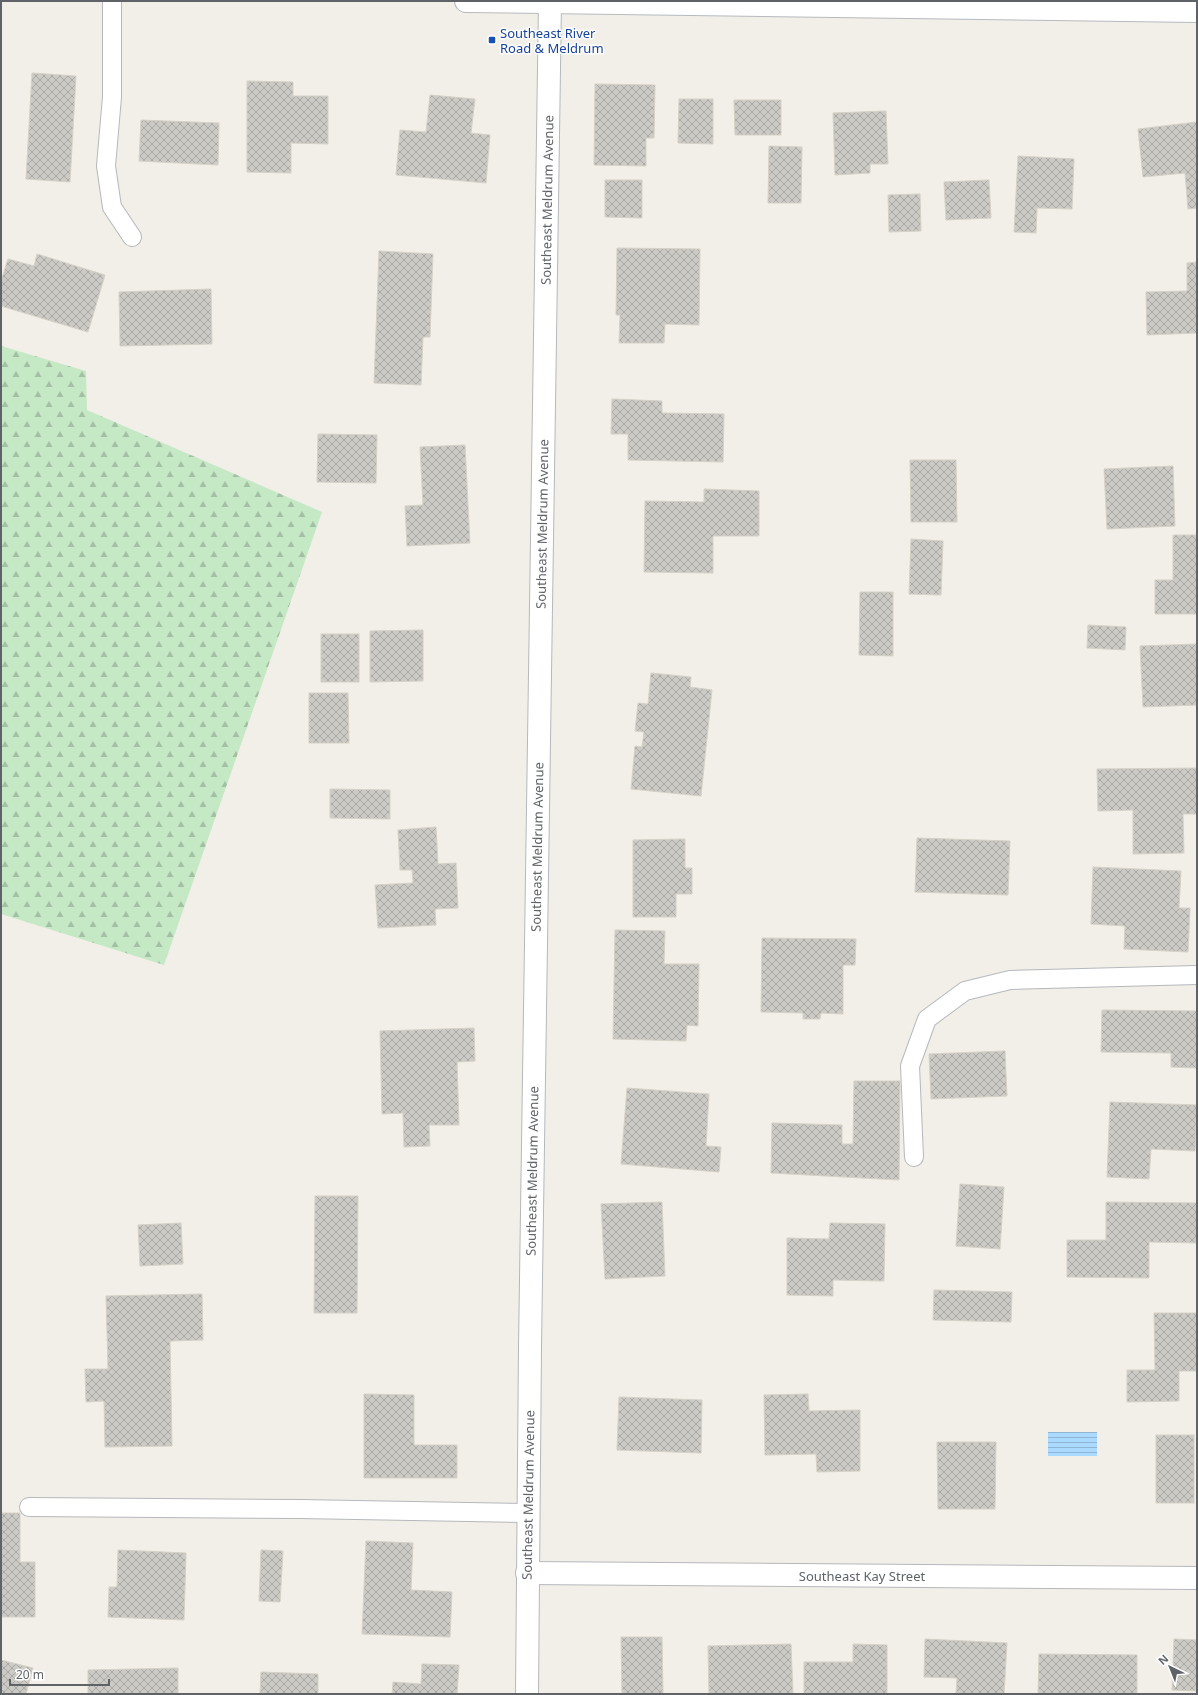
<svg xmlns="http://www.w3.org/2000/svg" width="1198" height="1695" viewBox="0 0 1198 1695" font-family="'Noto Sans',sans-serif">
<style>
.forest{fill:url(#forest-firs)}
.water{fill:url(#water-rules)}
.building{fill:url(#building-cross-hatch);stroke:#d6d1c6}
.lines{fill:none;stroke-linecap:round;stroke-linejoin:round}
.lane-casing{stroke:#b5b8bc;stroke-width:20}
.street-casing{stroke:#b5b8bc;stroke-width:24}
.secondary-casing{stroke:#b6babf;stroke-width:24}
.lane{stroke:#fff;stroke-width:18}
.street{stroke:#fff;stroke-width:22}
.secondary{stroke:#fff;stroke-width:22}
.transit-dot{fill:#1a4fb4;stroke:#fff;stroke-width:1.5}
.labels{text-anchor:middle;stroke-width:3;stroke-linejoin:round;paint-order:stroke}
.transit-label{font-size:13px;fill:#164399;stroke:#fff;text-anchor:start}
.street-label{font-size:13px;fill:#5f6368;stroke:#fff}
</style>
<defs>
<pattern id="forest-firs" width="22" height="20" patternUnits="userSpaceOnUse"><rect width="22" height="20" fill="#c5e8c5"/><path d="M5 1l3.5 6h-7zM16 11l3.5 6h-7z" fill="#a3c0a4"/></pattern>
<pattern id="water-rules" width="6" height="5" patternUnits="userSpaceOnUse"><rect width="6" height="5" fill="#aadaff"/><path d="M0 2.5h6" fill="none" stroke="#8eb4d2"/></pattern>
<pattern id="building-cross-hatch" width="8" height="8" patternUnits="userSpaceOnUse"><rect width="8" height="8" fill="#cccac5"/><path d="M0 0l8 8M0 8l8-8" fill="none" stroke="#a9a8a4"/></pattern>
</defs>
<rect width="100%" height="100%" fill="#f1efe8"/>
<polygon class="forest" points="1,346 86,371 87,410 322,512 164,965 1,914"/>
<rect class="water" x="1048" y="1432" width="49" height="24"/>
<g class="building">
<polygon points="32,73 76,76 70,182 26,179"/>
<polygon points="247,81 293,82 293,96 328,96 328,144 291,143 291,173 247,172"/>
<polygon points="595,84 655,85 654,138 646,138 646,166 594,165"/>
<polygon points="430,95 475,99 471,133 490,135 486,183 396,175 400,130 426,132"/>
<polygon points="679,99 713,99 713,144 678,143"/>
<polygon points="734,100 781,100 781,135 735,135"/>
<polygon points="886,111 888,164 870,164 870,173 835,175 833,113"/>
<polygon points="141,120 219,123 218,165 139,161"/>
<polygon points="1197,122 1197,208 1188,209 1185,173 1143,177 1138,129"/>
<polygon points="769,146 802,147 801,203 768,203"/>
<polygon points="1018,156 1074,159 1072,209 1037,208 1036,233 1014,232"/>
<polygon points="605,180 642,180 642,218 605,217"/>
<polygon points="989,180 991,218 946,220 944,182"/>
<polygon points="920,194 921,231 889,232 888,195"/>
<polygon points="617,248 700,249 699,325 665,324 664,343 619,343 620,315 616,315"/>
<polygon points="379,251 433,254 430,337 423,337 421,385 374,383"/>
<polygon points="37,254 105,275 88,332 1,306 1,281 8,259 34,266"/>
<polygon points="1197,262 1197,333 1147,335 1146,292 1187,291 1187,263"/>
<polygon points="211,289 212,344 120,346 119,292"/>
<polygon points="612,399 662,401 662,413 724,414 723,462 628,460 628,434 611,434"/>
<polygon points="318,434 377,435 376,483 317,482"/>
<polygon points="465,445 470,543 407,546 405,506 423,505 420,447"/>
<polygon points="910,460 956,460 957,522 911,522"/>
<polygon points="1173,466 1175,526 1107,529 1104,469"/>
<polygon points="704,489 759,491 759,536 713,536 713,573 644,572 645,501 704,502"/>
<polygon points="1173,535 1197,535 1197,614 1155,614 1155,580 1173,580"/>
<polygon points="911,539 943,541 941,595 909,594"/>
<polygon points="860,592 893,592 893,656 859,655"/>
<polygon points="1088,625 1126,627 1125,650 1087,648"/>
<polygon points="423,630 423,681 370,682 370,631"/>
<rect x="321" y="634" width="38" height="48"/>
<polygon points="1197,644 1197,705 1143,707 1140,646"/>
<polygon points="651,673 691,677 690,687 712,690 701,796 631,789 635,746 642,747 644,732 635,731 638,703 648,704"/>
<polygon points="309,693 348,693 349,743 309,743"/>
<polygon points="1197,768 1197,814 1183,814 1184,853 1133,854 1133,810 1098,811 1097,769"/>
<polygon points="330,789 390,790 390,819 330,818"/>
<polygon points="436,827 438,864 456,863 458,908 435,909 436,925 378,928 375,885 413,883 412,870 400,870 398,830"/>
<polygon points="917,838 1010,841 1008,895 915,892"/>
<polygon points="685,839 685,868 692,868 692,894 676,894 676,917 633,917 633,840"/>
<polygon points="1093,867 1181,871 1179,908 1190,908 1188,952 1124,949 1125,926 1091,924"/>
<polygon points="615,930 665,931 664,964 699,964 698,1026 687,1025 686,1041 613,1039"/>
<polygon points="762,938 856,939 855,965 843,965 843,1014 821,1013 820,1019 803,1019 803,1013 761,1012"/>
<polygon points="1102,1010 1197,1011 1197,1068 1171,1067 1171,1053 1101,1052"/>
<polygon points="474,1028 475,1061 457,1062 459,1125 429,1125 430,1146 404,1147 403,1113 382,1114 380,1031"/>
<polygon points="1005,1051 1007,1096 931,1099 929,1054"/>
<polygon points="854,1081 900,1081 899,1180 771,1173 772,1123 842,1125 842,1144 853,1144"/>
<polygon points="627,1088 709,1094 706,1146 721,1147 719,1172 621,1164"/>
<polygon points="1110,1102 1197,1105 1195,1151 1151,1149 1149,1179 1107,1177"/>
<polygon points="960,1184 1004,1187 1000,1249 956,1246"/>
<polygon points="315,1196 358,1196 357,1313 314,1313"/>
<polygon points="662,1202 665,1276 605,1279 601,1204"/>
<polygon points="1106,1202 1197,1203 1197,1243 1149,1242 1149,1278 1067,1277 1067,1240 1106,1240"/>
<polygon points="181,1223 183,1264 140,1266 138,1225"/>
<polygon points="830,1223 885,1224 884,1281 833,1280 833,1296 787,1295 787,1238 829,1239"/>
<polygon points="934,1290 1012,1292 1011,1322 933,1320"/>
<polygon points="202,1294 203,1340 170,1341 172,1446 105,1447 104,1401 86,1402 85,1369 108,1369 106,1296"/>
<polygon points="1154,1313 1197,1313 1197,1371 1179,1371 1179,1401 1127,1402 1127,1370 1155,1370"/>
<polygon points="364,1394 414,1395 414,1445 457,1445 457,1478 364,1478"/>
<polygon points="808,1394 809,1411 860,1410 860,1471 817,1472 816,1454 765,1455 764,1395"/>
<polygon points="619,1397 702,1400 701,1453 617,1450"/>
<rect x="1156" y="1435" width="38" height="68"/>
<polygon points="937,1442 996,1442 995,1509 938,1509"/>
<polygon points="1,1513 20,1513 20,1562 35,1562 35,1617 1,1617"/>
<polygon points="366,1541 413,1543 411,1590 452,1592 450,1637 362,1634"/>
<polygon points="118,1550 186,1553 184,1620 108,1617 109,1587 117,1587"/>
<polygon points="261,1550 283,1551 280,1602 259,1601"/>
<polygon points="621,1637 662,1637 663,1694 622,1694"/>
<polygon points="925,1639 1007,1643 1004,1694 956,1694 957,1678 924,1677"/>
<polygon points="1174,1639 1197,1640 1197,1691 1172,1690"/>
<polygon points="791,1644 793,1694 709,1694 708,1646"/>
<polygon points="853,1644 887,1645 887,1694 804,1694 804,1662 853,1662"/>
<polygon points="1039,1654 1137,1655 1137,1694 1038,1694"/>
<polygon points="1,1660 33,1668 26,1694 1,1694"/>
<polygon points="422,1664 459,1665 457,1694 392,1694 393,1682 421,1684"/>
<polygon points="178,1668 178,1694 88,1694 88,1670"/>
<polygon points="261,1672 318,1674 318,1694 260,1694"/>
</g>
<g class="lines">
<defs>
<g id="lane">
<polyline points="112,1 112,97 106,166 112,207 132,237"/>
<polyline points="914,1157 910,1066 927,1019 965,991 1010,980 1197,975"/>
<polyline points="29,1507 300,1509 527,1513"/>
</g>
<g id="street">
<polyline points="527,1573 1197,1578"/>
<polyline points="527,1694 530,1347 550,1"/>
</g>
<polyline id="secondary" points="466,1 1197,11"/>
</defs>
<use href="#lane" class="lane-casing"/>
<use href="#street" class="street-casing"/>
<use href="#secondary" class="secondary-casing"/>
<use href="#lane" class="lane"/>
<use href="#street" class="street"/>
<use href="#secondary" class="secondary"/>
</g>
<rect class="transit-dot" x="488" y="36" width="8" height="8" rx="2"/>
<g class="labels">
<g class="transit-label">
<text x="500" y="38">Southeast River<tspan x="500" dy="15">Road &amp; Meldrum</tspan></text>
</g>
<g class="street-label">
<text transform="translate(547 200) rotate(-89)" y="5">Southeast Meldrum Avenue</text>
<text transform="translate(542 524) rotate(-89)" y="5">Southeast Meldrum Avenue</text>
<text transform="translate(537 847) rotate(-89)" y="5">Southeast Meldrum Avenue</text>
<text transform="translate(532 1171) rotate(-89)" y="5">Southeast Meldrum Avenue</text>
<text transform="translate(528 1495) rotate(-89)" y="5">Southeast Meldrum Avenue</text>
<text x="862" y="1581">Southeast Kay Street</text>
</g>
</g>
<rect width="1198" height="1695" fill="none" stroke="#5f6368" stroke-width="4"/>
<g transform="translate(1170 1667) rotate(317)" stroke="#ffffff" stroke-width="3" paint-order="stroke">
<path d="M0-3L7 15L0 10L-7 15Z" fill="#5f6368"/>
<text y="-6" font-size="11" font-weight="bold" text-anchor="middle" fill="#5f6368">N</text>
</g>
<path d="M10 1679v6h99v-6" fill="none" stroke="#5f6368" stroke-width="2"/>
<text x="16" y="1679" font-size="12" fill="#5f6368" stroke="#ffffff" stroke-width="3" paint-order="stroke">20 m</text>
</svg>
